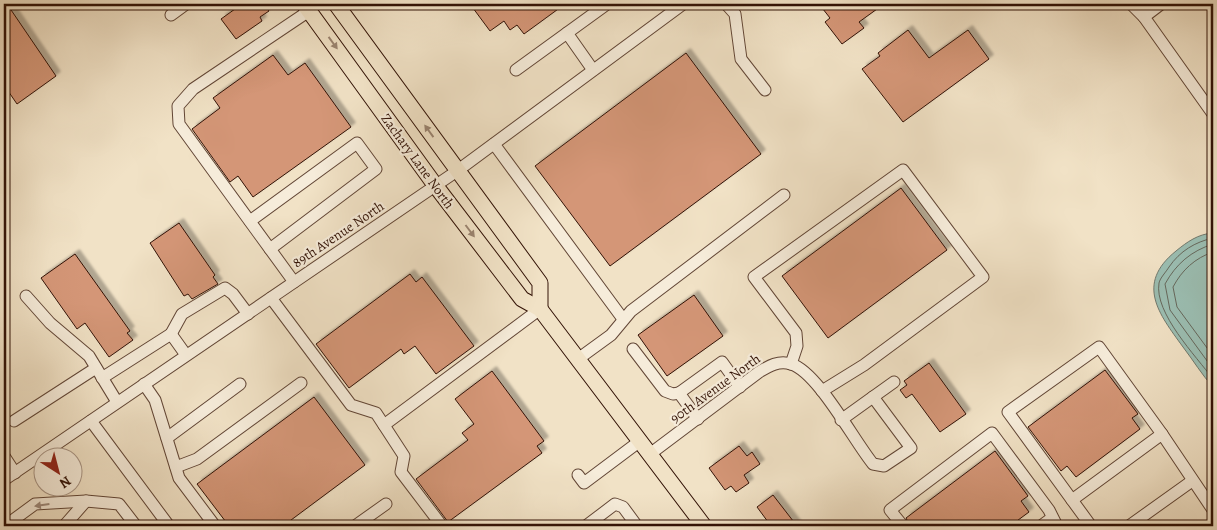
<svg xmlns="http://www.w3.org/2000/svg" width="1217" height="530" viewBox="0 0 1217 530" font-family="Alegreya,serif">
<style>
.water{fill:#9bbeb2;stroke:#71796d}
.lines{fill:none;stroke-linecap:round;stroke-linejoin:round}
.shore{stroke:#66685c;stroke-width:1}
.building{fill:#d49677;stroke:#321206;filter:url(#shadow)}
.minor-casing{stroke:#624636;stroke-width:13}
.major-casing{stroke:#321206;stroke-width:17}
.minor{stroke:#f6ecda;stroke-width:11}
.major{stroke:#f1e2c6;stroke-width:15}
.oneway{fill:#9b8470}
.oneway2{fill:#9e8a7b}
.labels{text-anchor:middle;stroke-width:4.5;stroke-linejoin:round;paint-order:stroke}
.street-label{font-size:14px;fill:#321206;stroke:#f6ecda}
</style>
<defs>
<filter id="shadow"><feDropShadow dx="4.5" dy="-4.5" stdDeviation="1" flood-color="#0004"/></filter>
</defs>
<rect width="100%" height="100%" fill="#f1e2c6"/>
<filter id="stains"><feTurbulence type="fractalNoise" baseFrequency=".004" numOctaves="4"/><feColorMatrix values="0 0 0 0 .2 0 0 0 0 .09 0 0 0 0 .02 0 0 0 .5 -.17"/></filter>
<radialGradient id="worn" r=".72"><stop offset=".6" stop-color="#630" stop-opacity="0"/><stop offset="1" stop-color="#630" stop-opacity=".3"/></radialGradient>
<path class="water" d="M 1213,233 L 1213,387 C 1202,375 1193,360 1183,347 C 1159,314 1135,284 1176,251 C 1187,242 1198,234 1213,233 Z"/>
<g class="lines">
<g class="shore">
<path d="M 1213,238 C 1195,242 1180,251 1169,267 C 1166,272 1160,278 1159,283 C 1154,313 1196,356 1213,379"/>
<path d="M 1213,244 C 1191,251 1176,264 1165,284 L 1170,310 L 1213,369"/>
<path d="M 1213,252 C 1195,258 1182,270 1173,287 L 1177,307 L 1213,356"/>
</g>
</g>
<g class="building">
<polygon points="4,4 7,4 56,76 17,104 4,85"/>
<polygon points="242,4 264,4 269,11 260,17 262,21 236,39 221,19"/>
<polygon points="470,4 565,4 524,34 517,25 510,30 504,21 490,31"/>
<polygon points="819,4 840,4 844,9 853,4 884,4 859,22 864,28 842,44 825,22 830,18"/>
<polygon points="908,30 929,58 968,30 989,59 903,122 862,69 880,56 878,53"/>
<polygon points="686,53 761,154 610,266 535,166"/>
<polygon points="273,55 288,75 305,63 351,127 253,197 238,176 230,182 192,129 220,108 213,98"/>
<polygon points="901,188 947,250 828,338 782,276"/>
<polygon points="179,223 215,275 213,277 218,284 192,299 188,294 184,296 150,243"/>
<polygon points="75,254 130,331 127,333 133,340 109,357 85,323 77,329 41,278"/>
<polygon points="410,274 416,282 422,277 474,346 436,374 415,346 404,354 401,349 349,388 316,344"/>
<polygon points="694,295 723,336 667,376 638,335"/>
<polygon points="929,363 966,414 940,432 912,394 906,398 900,390 907,385 904,381"/>
<polygon points="1105,370 1138,414 1132,418 1140,429 1076,477 1067,466 1061,471 1028,427"/>
<polygon points="492,371 544,441 537,446 542,453 448,522 416,479 468,440 462,433 474,424 455,399"/>
<polygon points="314,397 365,465 283,526 229,526 197,484"/>
<polygon points="739,446 747,456 752,452 760,464 744,475 749,483 736,492 731,486 725,490 709,468"/>
<polygon points="995,451 1028,496 1021,501 1029,512 1010,526 910,526 906,518"/>
<polygon points="773,495 797,526 771,526 757,507"/>
</g>
<g class="lines">
<defs>
<g id="minor">
<polyline points="726,4 735,14 741,59 765,90"/>
<polyline points="1131,4 1144,17"/>
<polyline points="1161,4 1144,17 1213,114"/>
<polyline points="171,15 186,4"/>
<polyline points="567,33 593,70"/>
<polyline points="516,70 607,4"/>
<polyline points="494,144 623,319"/>
<polyline points="250,221 357,143 376,169 270,249"/>
<polyline points="294,282 179,124 178,106 193,89 309,11"/>
<polyline points="26,296 50,323 89,356 117,402"/>
<polyline points="271,298 351,405 376,413 404,456 401,472 442,526"/>
<polyline points="171,334 182,314 225,288 233,294 248,314"/>
<polyline points="633,349 665,391 673,394 679,393"/>
<polyline points="578,359 611,335 631,311 784,195"/>
<polyline points="791,364 797,346 796,333 754,277 903,170 983,277 864,365 822,391"/>
<polyline points="102,378 171,334 186,355"/>
<polyline points="144,384 155,400 179,478 215,526"/>
<polyline points="698,419 679,393 722,362 740,387"/>
<polyline points="841,420 873,397"/>
<polyline points="14,421 96,368"/>
<polyline points="91,421 169,526"/>
<polyline points="384,425 540,309"/>
<polyline points="167,438 240,384"/>
<path d="M 650,454 L 759,372 C 769,366 779,360 791,364 C 818,372 854,441 873,464 L 884,466 L 911,448 L 873,397 L 894,382"/>
<polyline points="4,456 15,473"/>
<polyline points="176,467 197,459 301,383"/>
<polyline points="578,475 584,483 640,441"/>
<polyline points="4,480 457,171 683,4"/>
<polyline points="1072,500 1008,412 1099,347 1162,434"/>
<polyline points="5,526 35,504 86,501 119,504 136,526"/>
<polyline points="64,526 86,501"/>
<polyline points="355,526 386,504"/>
<polyline points="586,526 615,504 623,507 637,526"/>
<polyline points="903,526 890,510 992,433 1049,510 1057,526"/>
<polyline points="1041,526 1052,518"/>
<polyline points="1091,526 1072,500 1162,434 1213,510"/>
<polyline points="1129,526 1192,481"/>
</g>
<g id="major">
<polyline points="304,4 435,185 522,299 540,309 704,526"/>
<polyline points="336,4 540,283 540,309"/>
</g>
</defs>
<use href="#minor" class="minor-casing"/>
<use href="#major" class="major-casing"/>
<use href="#minor" class="minor"/>
<use href="#major" class="major"/>
</g>
<defs><path id="oneway-solid" d="M-6-.8H1V-3.2L6.5 0L1 3.2V.8H-6Z" transform="scale(1.25)"/></defs>
<g class="oneway">
<use href="#oneway-solid" transform="translate(333 43) rotate(54)"/>
<use href="#oneway-solid" transform="translate(429 131) rotate(-126)"/>
<use href="#oneway-solid" transform="translate(470 231) rotate(53)"/>
</g>
<use class="oneway2" href="#oneway-solid" transform="translate(42 505) rotate(172)"/>
<g class="labels">
<g class="street-label">
<text transform="translate(418 161) rotate(54)" y="5">Zachary Lane North</text>
<text transform="translate(338 234) rotate(-34)" y="5">89th Avenue North</text>
<text transform="translate(715 388) rotate(-36)" y="5">90th Avenue North</text>
</g>
</g>
<rect width="1217" height="530" fill="none" stroke="#f1e2c6" stroke-width="20"/>
<rect x="5" y="5" width="1207" height="520" fill="none" stroke="#321206" stroke-width="2.5"/>
<rect x="10" y="10" width="1197" height="510" fill="none" stroke="#321206"/>
<g transform="translate(58 472) rotate(144)"><circle r="24" fill="#f6ecda" stroke="#a89585"/>
<path d="M0-4L9 19L0 12L-9 19Z" fill="#8f2418"/>
<text y="-8" font-size="14" font-weight="bold" text-anchor="middle" fill="#321206">N</text>
</g>
<rect width="100%" height="100%" filter="url(#stains)"/>
<rect width="100%" height="100%" fill="url(#worn)"/>
</svg>
